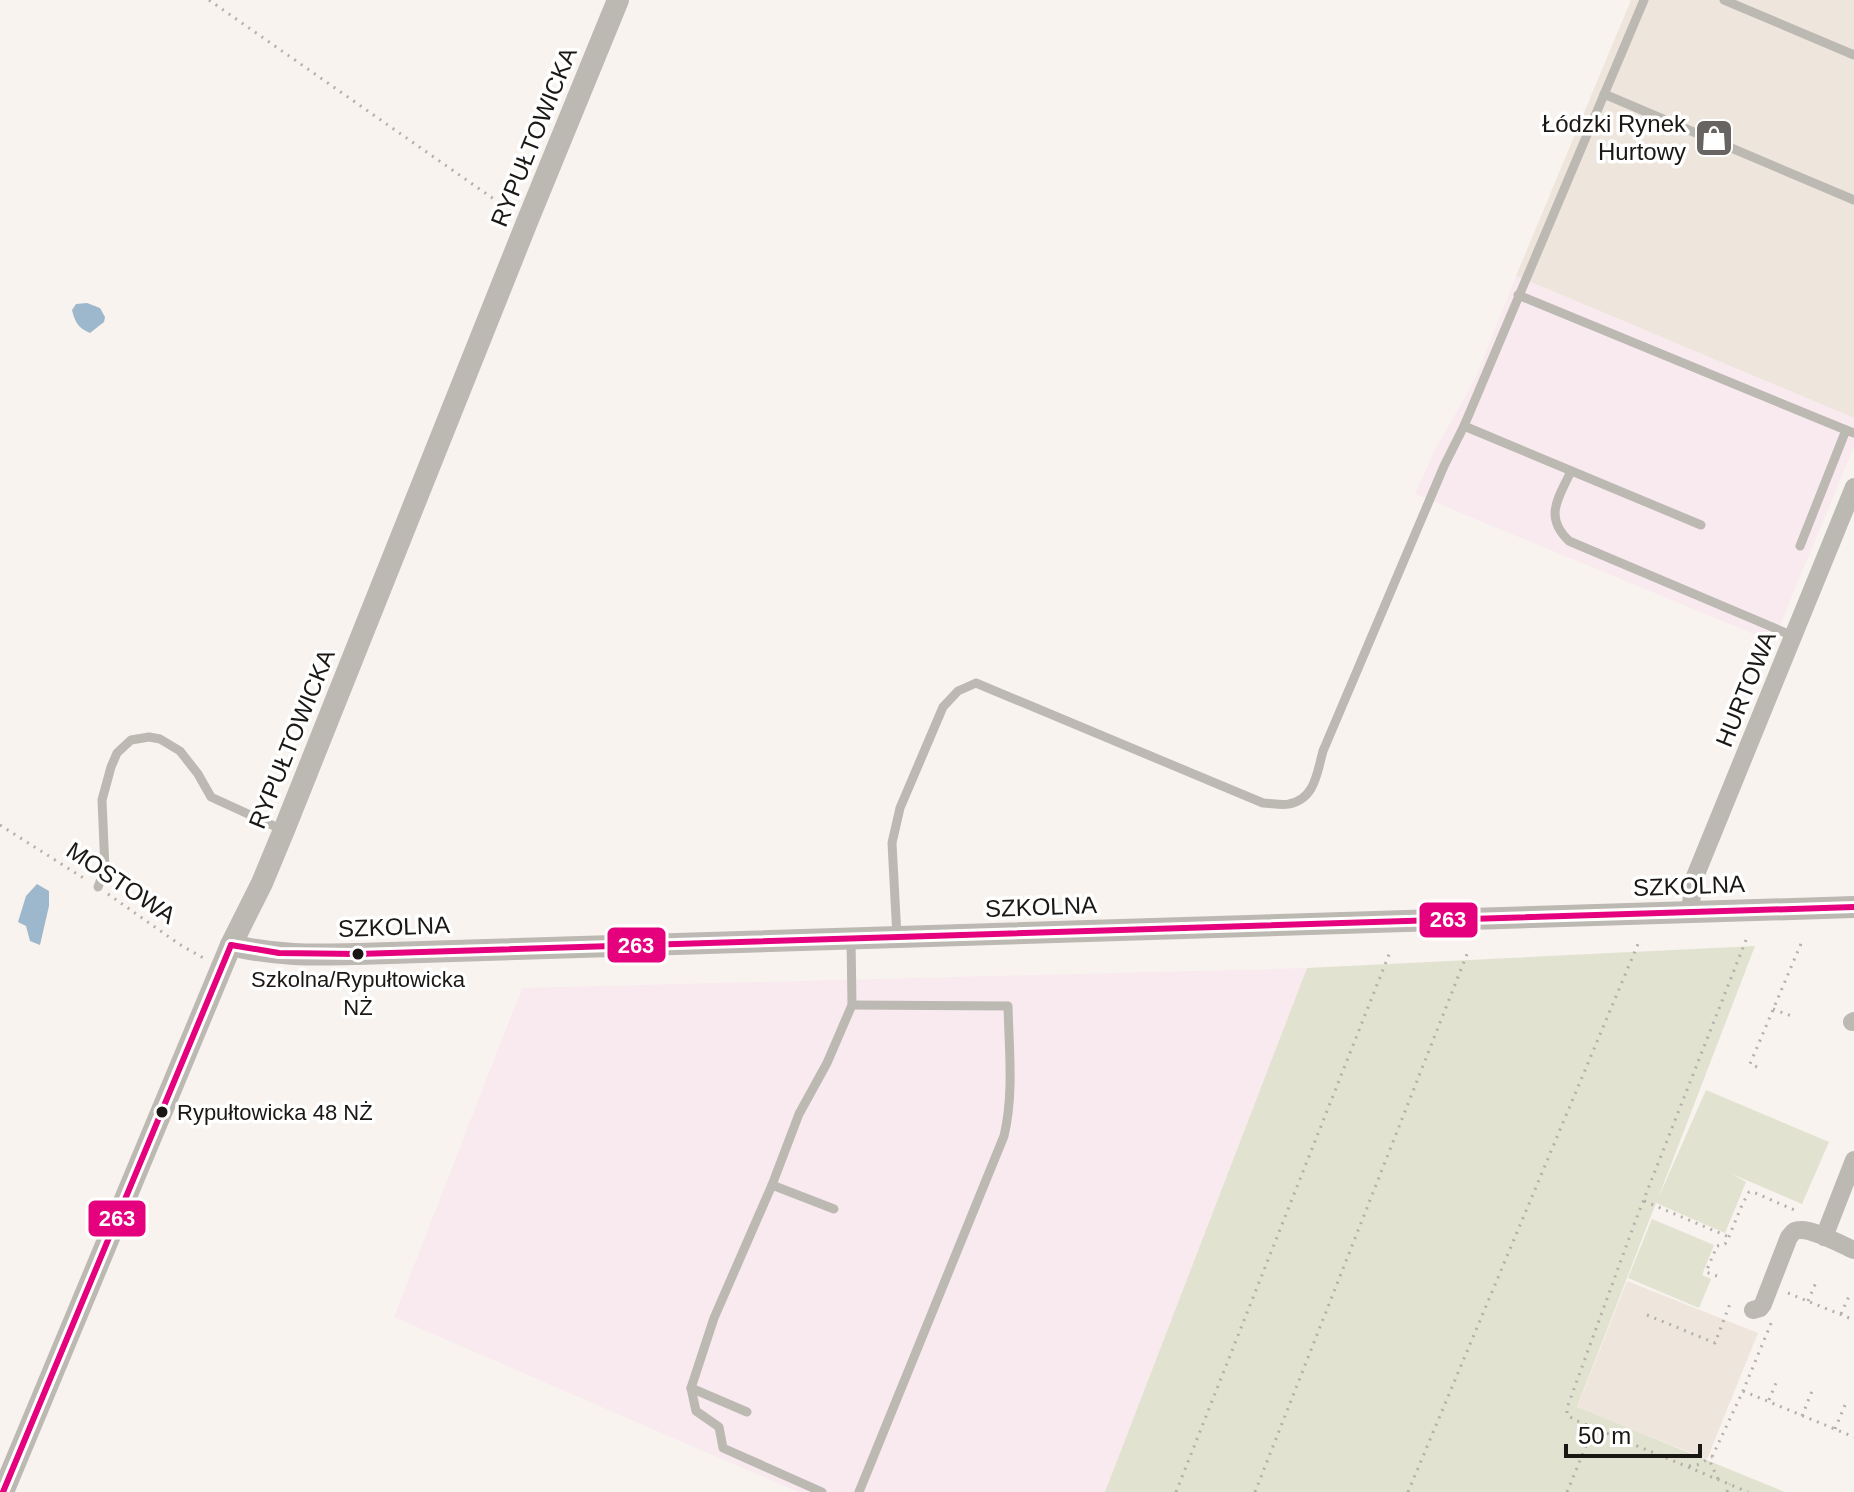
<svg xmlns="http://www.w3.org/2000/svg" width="1854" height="1492" viewBox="0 0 1854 1492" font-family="Arial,sans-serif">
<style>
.built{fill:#eee5dc}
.industrial{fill:#f9eaf0}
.green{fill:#e1e2cf}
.water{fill:#9db8cc}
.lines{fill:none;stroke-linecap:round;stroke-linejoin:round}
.path{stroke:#b3b0ac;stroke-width:3;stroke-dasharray:2 6;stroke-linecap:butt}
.service{stroke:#bcb8b2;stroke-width:9}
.minor{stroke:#bcb8b2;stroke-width:18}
.tertiary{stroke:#bcb8b2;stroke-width:22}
.bus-1-casing{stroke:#fff;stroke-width:12}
.bus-1{stroke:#e5007d;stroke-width:6}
.bus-dot{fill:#1a1715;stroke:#fff;stroke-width:3}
.labels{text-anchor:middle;stroke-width:7;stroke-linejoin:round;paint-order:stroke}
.bus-label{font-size:22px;fill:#1a1715;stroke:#fff}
.poi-label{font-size:24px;fill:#1a1715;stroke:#fff;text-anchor:end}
.street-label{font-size:24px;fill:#1a1715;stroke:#fff}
.line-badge{stroke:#fff;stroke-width:3}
.badge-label{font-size:22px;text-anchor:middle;font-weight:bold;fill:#fff}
</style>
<rect width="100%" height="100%" fill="#f8f3ee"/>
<g class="built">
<polygon points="1631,0 1854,0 1854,418 1516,276"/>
<polygon points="1627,1281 1758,1333 1707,1459 1577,1408"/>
</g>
<g class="industrial">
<polygon points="1516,276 1854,418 1854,447 1773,642 1415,494 1434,452 1475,379"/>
<polygon points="1307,968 1105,1492 798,1492 394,1317 522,988"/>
</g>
<g class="green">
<polygon points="1755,946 1657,1201 1706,1090 1829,1142 1802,1204 1732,1174 1746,1182 1725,1233 1656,1203 1577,1407 1785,1492 1105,1492 1307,968"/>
<polygon points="1652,1219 1714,1245 1702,1275 1711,1279 1699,1308 1628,1278"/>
</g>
<g class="water">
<path d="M 87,303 L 100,308 L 105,317 L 104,322 L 90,333 C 78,328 75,322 72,310 L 76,304 Z"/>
<polygon points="37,884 49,891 49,906 40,945 30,941 26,926 18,922 26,896"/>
</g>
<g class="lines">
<g class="path">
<polyline points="209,0 511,211"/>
<polyline points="0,825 85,879"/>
<polyline points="108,894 179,944 205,959"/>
<polyline points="1746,940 1635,1222 1567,1408 1567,1415 1575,1420 1748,1492"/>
<polyline points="1773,1009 1794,1017"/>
<polyline points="1757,1067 1750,1064 1803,939"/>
<polyline points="1644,1201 1729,1237"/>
<polyline points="1717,1276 1706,1272 1717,1246 1725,1244 1728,1239 1742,1205 1749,1192 1753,1192 1799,1212"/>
<polyline points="1788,1293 1854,1320"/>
<polyline points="1808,1301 1817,1280"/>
<polyline points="1841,1314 1850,1294"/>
<polyline points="1647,1315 1715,1343 1731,1301"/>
<polyline points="1743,1391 1854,1437"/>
<polyline points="1769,1400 1778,1378"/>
<polyline points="1802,1416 1812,1391"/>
<polyline points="1835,1429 1845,1405"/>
<polyline points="1689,1466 1697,1465 1712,1457"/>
<polyline points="1718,1479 1711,1464 1712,1457 1743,1391 1772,1321"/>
<polyline points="1176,1492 1390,952"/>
<polyline points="1255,1492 1469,949"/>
<polyline points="1408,1492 1638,944"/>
<polyline points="1567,1492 1593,1429"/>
<polyline points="1727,1492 1730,1484"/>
</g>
<g class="service">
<polyline points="1724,0 1854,55"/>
<polyline points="1604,94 1854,200"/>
<polyline points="1518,295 1846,430"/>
<polyline points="1464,426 1701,525"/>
<path d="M 1571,471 C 1559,498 1543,516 1569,541 L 1793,636"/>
<polyline points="1800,546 1846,430 1854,433"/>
<polyline points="98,887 105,869 102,800 111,767 117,753 131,740 149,737 160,739 180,751 198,774 211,797 283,830"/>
<path d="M 897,937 L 892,843 L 900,808 L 943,707 L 958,691 L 976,683 L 1263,803 C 1271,803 1281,806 1289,804 C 1315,799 1317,773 1323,751 L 1444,466 L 1464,426 L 1644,0"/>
<path d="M 852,1005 L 1008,1006 C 1009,1050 1014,1094 1004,1136 L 859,1492"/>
<polyline points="772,1185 834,1209"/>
<polyline points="691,1388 696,1411 719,1427 723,1448 822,1492"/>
<polyline points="747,1412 691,1388 714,1318 772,1185 799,1114 827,1063 852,1005 851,939"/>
</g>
<g class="minor">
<polyline points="1690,912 1694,879 1854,487"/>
<polyline points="1852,1022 1854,1021"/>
<polyline points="1824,1237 1854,1160"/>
<path d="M 1753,1310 L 1760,1308 L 1763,1304 L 1789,1237 C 1794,1232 1793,1230 1801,1230 C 1815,1230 1840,1244 1854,1250"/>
</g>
<g class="tertiary">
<path d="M 231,945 C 276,956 313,955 358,954 L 1854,907"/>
<polyline points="3,1492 231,945 262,883 284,830 527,222 618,0"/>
</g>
<defs>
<g id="bus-1">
<polyline points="231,945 279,953 358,954 1854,907"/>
<polyline points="3,1492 231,945"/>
</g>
</defs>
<use href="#bus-1" class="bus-1-casing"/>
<use href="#bus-1" class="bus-1"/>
</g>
<defs>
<symbol id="shop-square" viewBox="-11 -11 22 22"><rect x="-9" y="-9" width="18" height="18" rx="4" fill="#686461" stroke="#fff"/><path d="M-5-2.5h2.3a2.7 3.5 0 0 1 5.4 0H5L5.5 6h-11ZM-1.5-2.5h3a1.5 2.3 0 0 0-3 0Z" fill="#fff"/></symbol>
</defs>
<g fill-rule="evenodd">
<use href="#shop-square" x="1692" y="116" width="44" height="44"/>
</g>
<g class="bus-dot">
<circle cx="358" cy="954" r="7"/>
<circle cx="162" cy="1112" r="7"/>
</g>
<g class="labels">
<g class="bus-label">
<text x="358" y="987">Szkolna/Rypułtowicka<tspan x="358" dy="28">NŻ</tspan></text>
<text x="177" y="1120" text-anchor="start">Rypułtowicka 48 NŻ</text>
</g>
<g class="poi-label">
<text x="1686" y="132">Łódzki Rynek<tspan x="1686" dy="28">Hurtowy</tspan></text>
</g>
<g class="street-label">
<text transform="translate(534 137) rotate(-68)" y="8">RYPUŁTOWICKA</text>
<text transform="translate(1746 689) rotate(-68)" y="8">HURTOWA</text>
<text transform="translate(292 739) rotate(-68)" y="8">RYPUŁTOWICKA</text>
<text transform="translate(121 883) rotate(34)" y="8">MOSTOWA</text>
<text transform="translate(1689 886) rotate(-2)" y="8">SZKOLNA</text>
<text transform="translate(1041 907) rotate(-2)" y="8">SZKOLNA</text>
<text transform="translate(394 927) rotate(-2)" y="8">SZKOLNA</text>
</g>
</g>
<g class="line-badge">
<rect x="1418" y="901" width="61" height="38" rx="8" fill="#e5007d"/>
<rect x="606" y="926" width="61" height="38" rx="8" fill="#e5007d"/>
<rect x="87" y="1199" width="60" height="39" rx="8" fill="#e5007d"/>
</g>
<g class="badge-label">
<text x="1448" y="927">263</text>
<text x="636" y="953">263</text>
<text x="117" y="1226">263</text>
</g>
<path d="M1566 1444v12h134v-12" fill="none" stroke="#1a1715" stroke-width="4"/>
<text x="1578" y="1444" font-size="24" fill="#1a1715" stroke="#ffffff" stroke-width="6" paint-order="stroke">50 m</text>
</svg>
